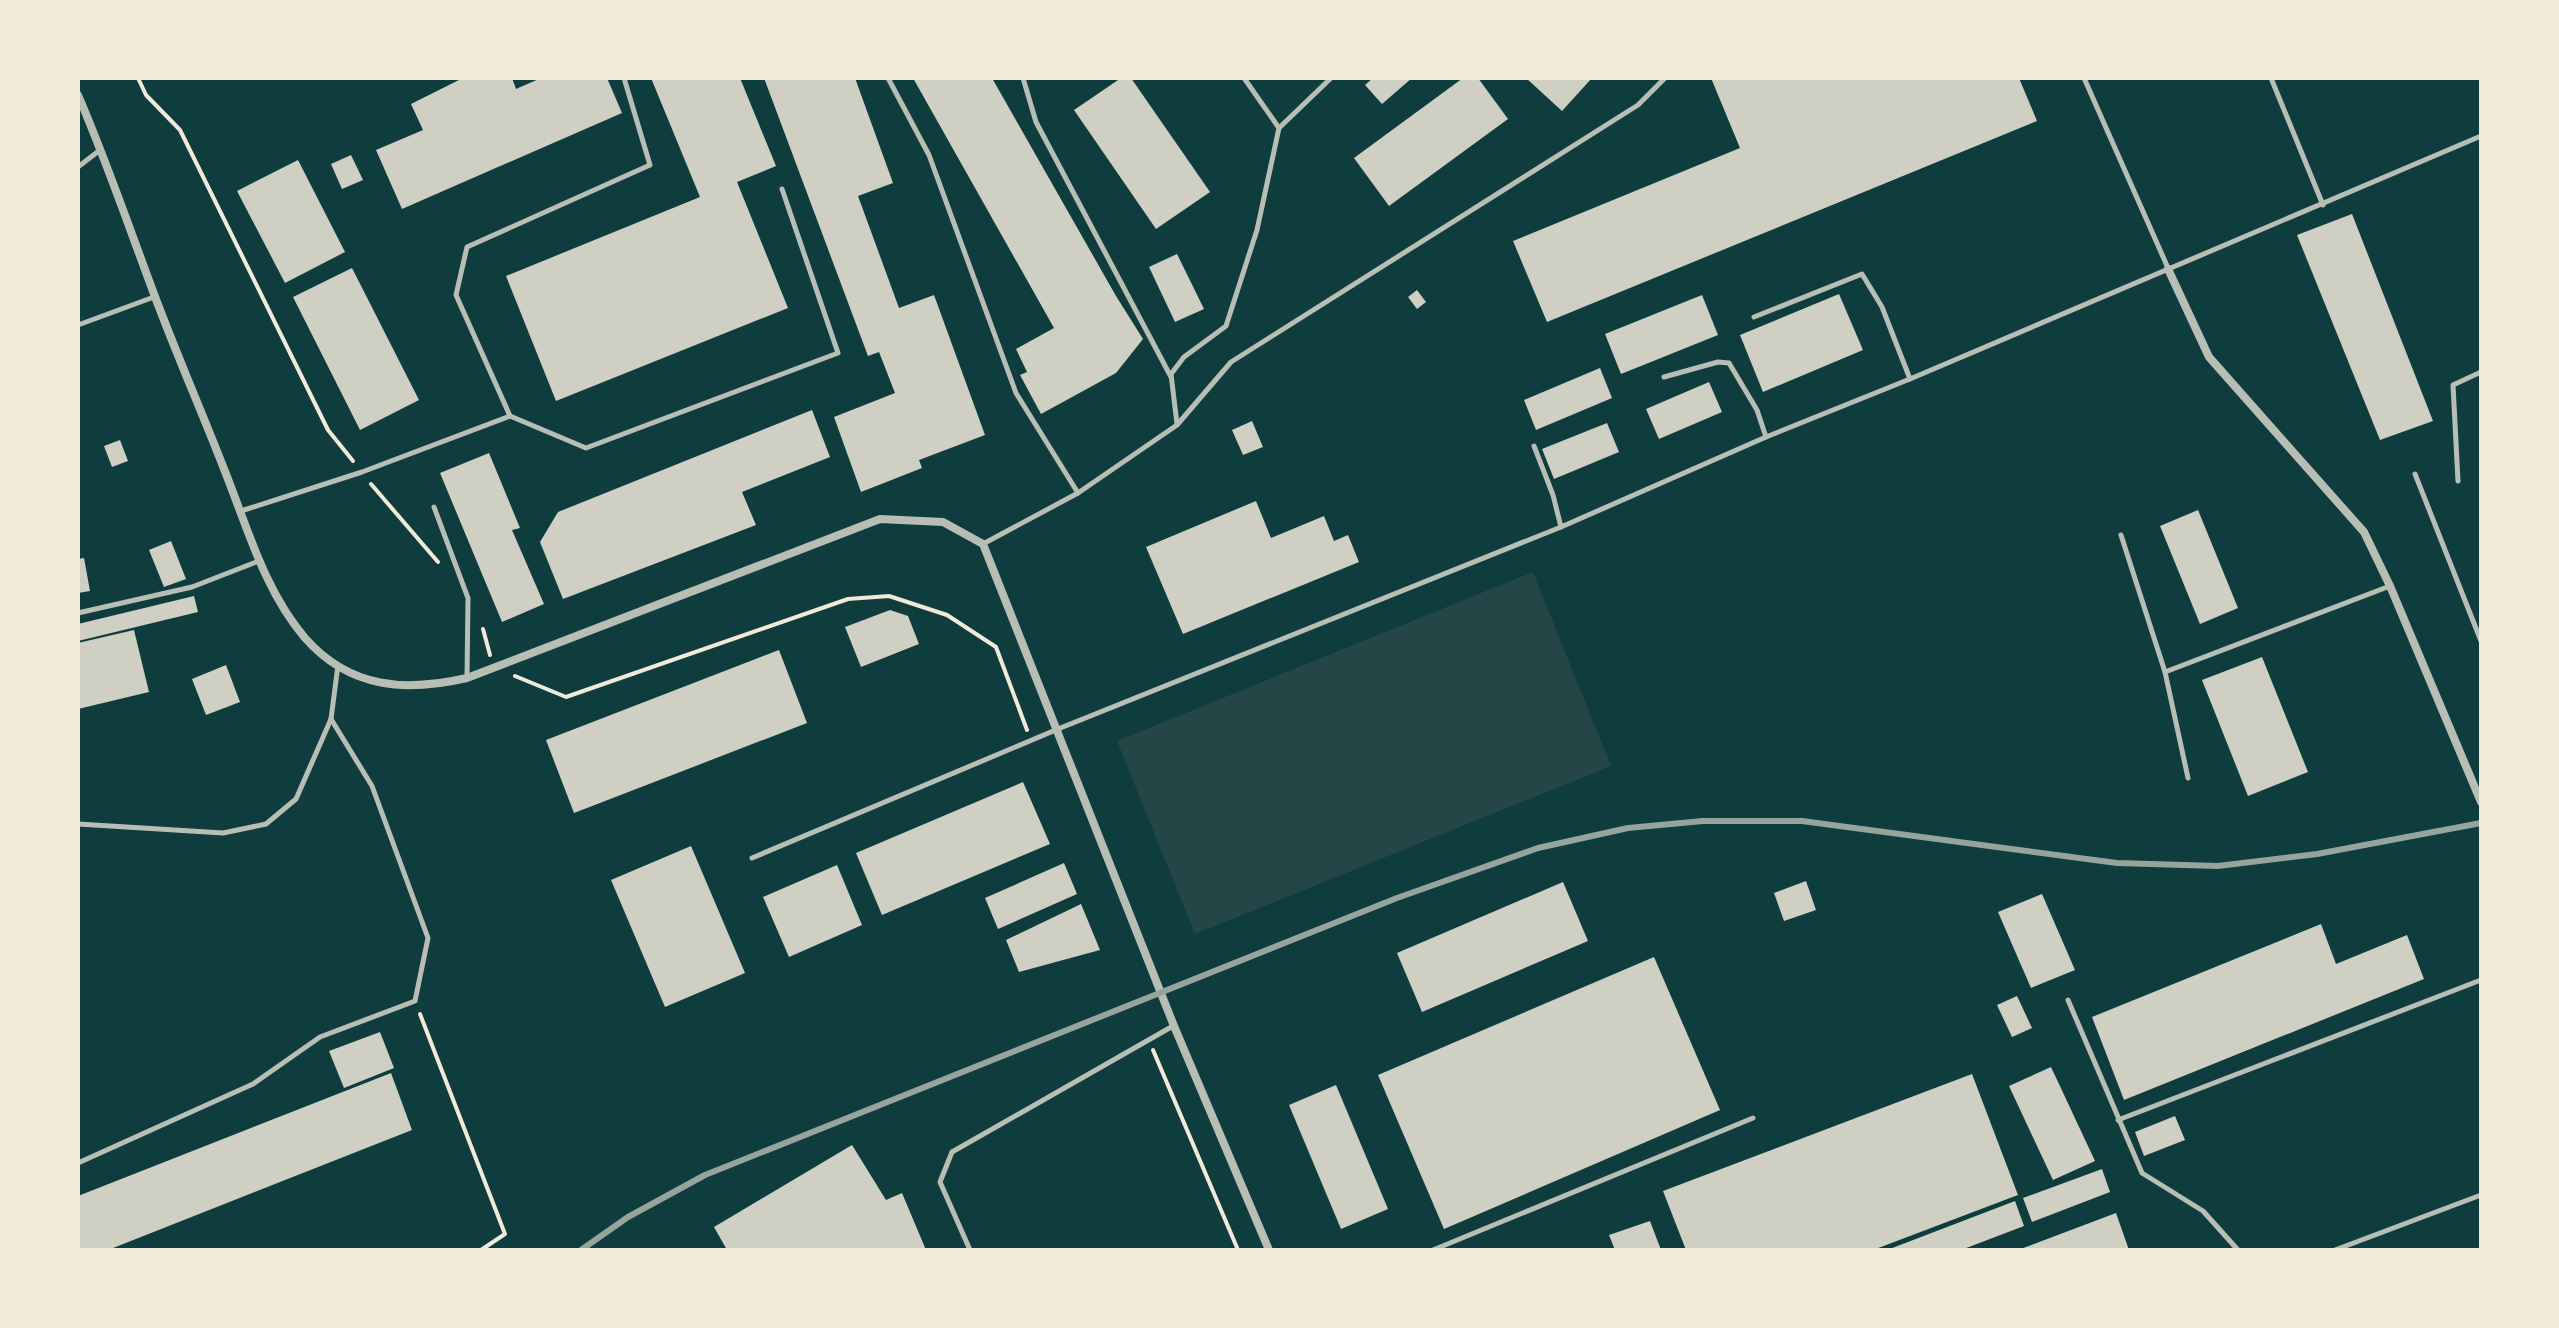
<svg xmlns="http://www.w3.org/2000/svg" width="2559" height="1328" viewBox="0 0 2559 1328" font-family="'PT Sans Narrow',sans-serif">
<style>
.green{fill:#244646}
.building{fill:#cfcfc3}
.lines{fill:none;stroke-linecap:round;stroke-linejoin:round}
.path{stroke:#f1e9da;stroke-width:4}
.service{stroke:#b8beb3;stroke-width:5}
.minor{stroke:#b8beb3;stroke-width:8}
.rail{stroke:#97a49c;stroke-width:6}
</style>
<rect width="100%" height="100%" fill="#0f3d3e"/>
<polygon class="green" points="1533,572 1611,766 1195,934 1117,741"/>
<g class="building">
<polygon points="463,78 512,78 516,89 541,78 607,78 622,113 402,209 376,150 423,130 411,104"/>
<polygon points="651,78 740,78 776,166 737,182 788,308 556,401 506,276 700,197"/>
<polygon points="764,78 855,78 893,183 858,196 899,308 934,295 985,435 919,460 922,468 861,492 834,417 895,393 879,352 868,356"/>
<polygon points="913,78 992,78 1116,296 1143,339 1116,373 1041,414 1020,375 1027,372 1016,349 1054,328"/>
<polygon points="1121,78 1131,78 1210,192 1156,229 1074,110"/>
<polygon points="1373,78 1412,78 1382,104 1365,85"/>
<polygon points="1463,78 1478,78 1508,119 1389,206 1354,158"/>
<polygon points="1526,78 1592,78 1562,111"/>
<polygon points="1711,78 2019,78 2037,121 1547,322 1513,241 1740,148"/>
<polygon points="351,155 363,180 342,189 331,164"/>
<polygon points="298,160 345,252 285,283 237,191"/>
<polygon points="2352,214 2433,421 2380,440 2297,235"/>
<polygon points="1177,254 1204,309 1175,322 1149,267"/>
<polygon points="352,268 419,400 360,430 293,297"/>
<polygon points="1417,290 1426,302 1417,309 1408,297"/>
<polygon points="1839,294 1863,350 1763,392 1740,335"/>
<polygon points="1702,295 1718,335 1621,374 1605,334"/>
<polygon points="1600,368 1612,398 1536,430 1524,400"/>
<polygon points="1709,382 1722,412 1659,439 1646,409"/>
<polygon points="812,410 830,457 742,492 756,525 563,599 540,542 558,512"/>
<polygon points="1252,421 1263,447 1243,455 1232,430"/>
<polygon points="1607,423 1619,452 1554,479 1542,449"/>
<polygon points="120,440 128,461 112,467 104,446"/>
<polygon points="489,453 520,528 512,530 544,604 502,622 440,473"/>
<polygon points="1256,501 1271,538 1324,516 1334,541 1348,535 1359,562 1183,634 1146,547"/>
<polygon points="2198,510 2238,608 2200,624 2160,526"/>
<polygon points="171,541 186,579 164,587 149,550"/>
<polygon points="84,558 90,591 78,593 78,559"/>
<polygon points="194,596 198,612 78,641 78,624"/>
<polygon points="890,610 908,616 919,644 861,667 845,627"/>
<polygon points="134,630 149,692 78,709 78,643"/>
<polygon points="779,650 807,723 574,813 546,740"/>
<polygon points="2262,657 2308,772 2248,796 2202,680"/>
<polygon points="226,665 240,702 206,715 192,679"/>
<polygon points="1023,782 1050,844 882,915 856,853"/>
<polygon points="691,846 745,973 665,1007 611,880"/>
<polygon points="1064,863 1077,894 998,929 985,898"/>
<polygon points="837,865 862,925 789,957 763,897"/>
<polygon points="1806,881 1816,910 1784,921 1774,893"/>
<polygon points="1563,882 1588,941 1422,1012 1397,953"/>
<polygon points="2042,894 2075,970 2031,988 1998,912"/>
<polygon points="1081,904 1100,950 1019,972 1006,940"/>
<polygon points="2321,924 2336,964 2407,935 2424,979 2124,1100 2092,1017"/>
<polygon points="1654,957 1720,1110 1444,1229 1378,1075"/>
<polygon points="2017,996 2032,1028 2012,1037 1997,1005"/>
<polygon points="380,1032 394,1068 344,1088 329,1051"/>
<polygon points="2051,1067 2095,1161 2053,1180 2009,1086"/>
<polygon points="391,1073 412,1130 108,1250 78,1250 78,1196"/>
<polygon points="1972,1074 2018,1195 1873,1250 1686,1250 1663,1191"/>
<polygon points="1336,1085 1388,1209 1341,1229 1289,1105"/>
<polygon points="2175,1116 2185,1140 2144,1156 2135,1132"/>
<polygon points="852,1145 886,1200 902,1193 926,1250 727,1250 714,1227"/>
<polygon points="2102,1169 2110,1192 2032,1222 2023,1198"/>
<polygon points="2015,1201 2024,1226 1961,1250 1887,1250"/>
<polygon points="2116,1213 2129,1250 2018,1250"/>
<polygon points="1650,1221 1661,1250 1615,1250 1609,1235"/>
</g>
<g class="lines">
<g class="path">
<polyline points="138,78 146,95 180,130 328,430 353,461"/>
<polyline points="371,484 438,562"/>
<polyline points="483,629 490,655"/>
<polyline points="515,676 566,697 848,599 889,596 947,615 996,647 1027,730"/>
<polyline points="420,1014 505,1234 481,1250"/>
<polyline points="1153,1050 1238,1250"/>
</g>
<g class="service">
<polyline points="888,78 929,155 1016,393 1078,493"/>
<polyline points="1023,78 1036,122 1171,377"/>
<polyline points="1244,78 1279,128"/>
<polyline points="2084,78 2168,268"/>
<polyline points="2271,78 2323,205"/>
<polyline points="78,167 100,150"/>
<polyline points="1754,317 1862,274 1882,307 1910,379"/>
<polyline points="78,325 154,297"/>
<polyline points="1664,377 1718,362 1729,363 1757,410 1766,437"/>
<polyline points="510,416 586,448 838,353 782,189"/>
<polyline points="1177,424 1171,374 1184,357 1226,326 1257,230 1279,128 1331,78"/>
<polyline points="1534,446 1553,495 1561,527"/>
<polyline points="2415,474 2481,641"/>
<polyline points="2458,481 2453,385 2481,372"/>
<polyline points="434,507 468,598 467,678"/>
<polyline points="241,511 362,472 510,416 456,295 467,247 650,165 624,78"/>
<polyline points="2121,535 2165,672"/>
<polyline points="983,544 1078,493 1177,425 1231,362 1638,105 1665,78"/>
<polyline points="78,613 192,587 259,561"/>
<polyline points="2188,778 2165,672 2390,586"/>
<polyline points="78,824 223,833 266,824 296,799 331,719 338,665"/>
<polyline points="752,858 1058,729 1561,527 1766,437 1910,379 2481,136"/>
<polyline points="2068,1000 2142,1173 2203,1211 2238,1250"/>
<polyline points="2118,1120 2481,980"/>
<polyline points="78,1163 253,1084 320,1037 415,1001 428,938 372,786 331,719"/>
<polyline points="970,1250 940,1182 952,1152 1173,1026"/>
<polyline points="1433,1250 1753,1118"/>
<polyline points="2335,1250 2481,1195"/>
</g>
<g class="minor">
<path d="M 78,95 C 106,160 129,227 154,294 C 176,353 201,410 224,469 C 247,526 264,590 305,638 C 350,689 406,692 467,678 L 880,519 L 943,522 L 983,544 L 1174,1026 L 1269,1250"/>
<polyline points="2168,269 2209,357 2364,532 2390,586 2481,802"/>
</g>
<polyline class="rail" points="581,1250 628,1217 705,1175 1397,898 1538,848 1628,828 1703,821 1802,821 2117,863 2218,866 2317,854 2481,823"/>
</g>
<rect width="2559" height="1328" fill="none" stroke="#f1e9da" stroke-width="160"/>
</svg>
